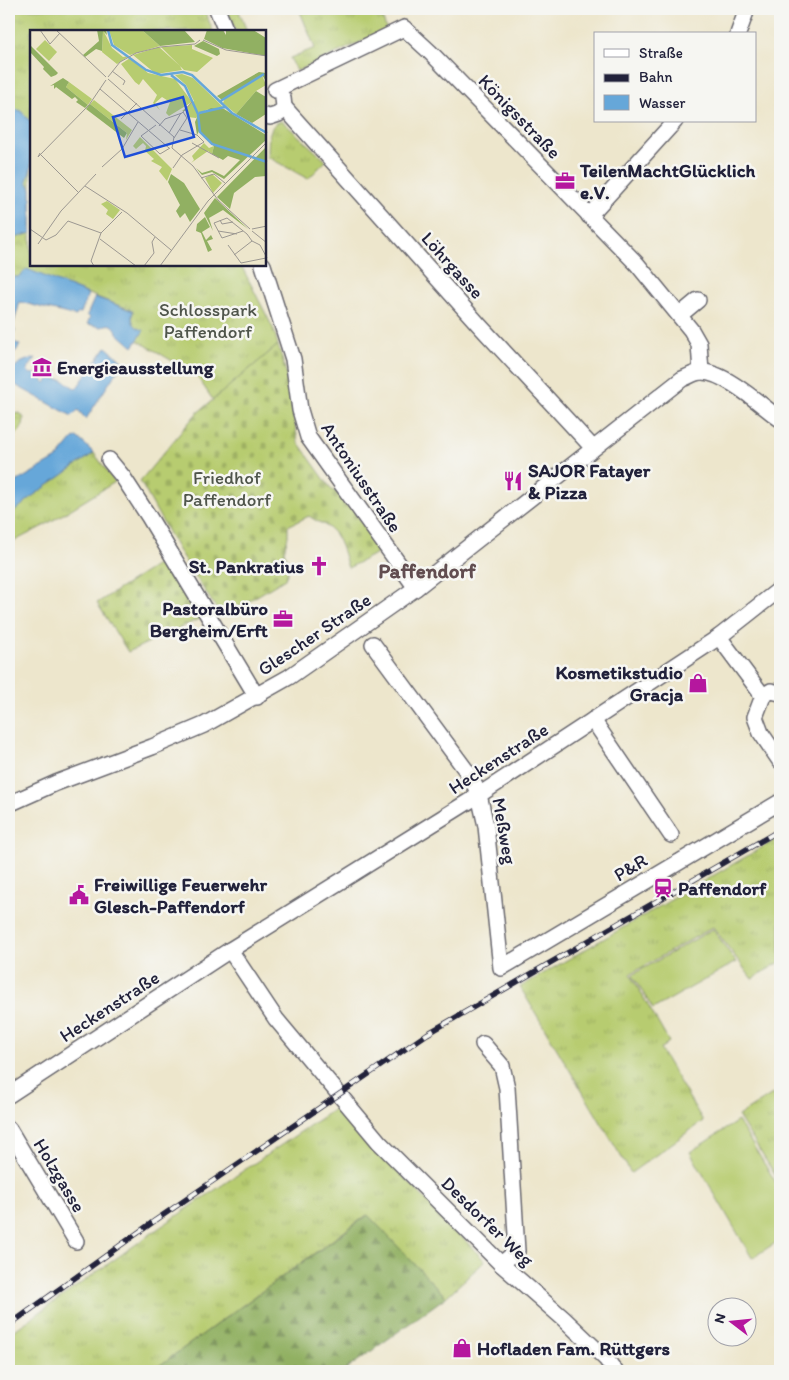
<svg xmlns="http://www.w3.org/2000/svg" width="789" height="1380" viewBox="0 0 789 1380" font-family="Itim,sans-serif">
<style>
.grass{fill:url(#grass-tufts);stroke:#6c7756}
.forest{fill:url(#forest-firs);stroke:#5a694e}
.cemetery{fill:url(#cemetery-stones);stroke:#6c7756}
.pitch{fill:#b7cc70;stroke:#6c7756}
.water{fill:#66a7d9;stroke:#44648a}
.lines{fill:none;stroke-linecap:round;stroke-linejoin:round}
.minor-casing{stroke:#69676e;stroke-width:18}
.minor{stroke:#fff;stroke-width:15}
.rail-casing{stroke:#22223b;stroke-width:5.5}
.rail{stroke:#f6f6f2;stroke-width:4;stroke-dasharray:11;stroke-linecap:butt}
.labels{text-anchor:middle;stroke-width:5;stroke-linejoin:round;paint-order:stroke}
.street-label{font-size:19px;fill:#22223b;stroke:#f6f6f2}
.poi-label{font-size:19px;font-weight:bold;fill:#22223b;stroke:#f6f6f2;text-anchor:start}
.park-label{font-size:19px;fill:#4f554b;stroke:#f6f6f2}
.quarter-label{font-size:21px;font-weight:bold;fill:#614d50;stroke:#f6f6f2}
.inset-river{fill:none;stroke:#66a7d9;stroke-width:2.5}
.inset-road{fill:none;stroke:#9c9892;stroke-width:1}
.view{fill:#1d4ed8;fill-opacity:0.15;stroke:#1d4ed8;stroke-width:2.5}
.inset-edge{fill:none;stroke:#22223b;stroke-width:2.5}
</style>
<defs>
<pattern id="grass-tufts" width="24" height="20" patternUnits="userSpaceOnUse" patternTransform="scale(1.25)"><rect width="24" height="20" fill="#b7cc70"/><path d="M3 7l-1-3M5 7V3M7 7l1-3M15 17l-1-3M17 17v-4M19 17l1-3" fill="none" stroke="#9daf62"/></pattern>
<pattern id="forest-firs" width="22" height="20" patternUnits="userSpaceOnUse" patternTransform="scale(1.25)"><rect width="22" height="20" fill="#91b062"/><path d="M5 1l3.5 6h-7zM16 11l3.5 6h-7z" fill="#768f52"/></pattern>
<pattern id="cemetery-stones" width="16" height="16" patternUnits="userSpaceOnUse" patternTransform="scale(1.25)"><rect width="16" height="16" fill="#b7cc70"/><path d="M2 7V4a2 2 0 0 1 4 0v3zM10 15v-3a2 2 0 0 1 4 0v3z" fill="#9daf62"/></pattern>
</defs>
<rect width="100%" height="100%" fill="#f6f6f2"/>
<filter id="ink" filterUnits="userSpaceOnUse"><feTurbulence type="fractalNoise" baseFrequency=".02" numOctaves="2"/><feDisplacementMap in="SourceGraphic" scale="10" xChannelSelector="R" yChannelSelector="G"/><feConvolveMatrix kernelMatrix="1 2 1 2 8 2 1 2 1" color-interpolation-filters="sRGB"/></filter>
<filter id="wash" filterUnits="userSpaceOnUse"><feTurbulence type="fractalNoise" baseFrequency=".0096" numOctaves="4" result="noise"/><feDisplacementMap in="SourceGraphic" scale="20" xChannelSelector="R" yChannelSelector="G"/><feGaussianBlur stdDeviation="1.12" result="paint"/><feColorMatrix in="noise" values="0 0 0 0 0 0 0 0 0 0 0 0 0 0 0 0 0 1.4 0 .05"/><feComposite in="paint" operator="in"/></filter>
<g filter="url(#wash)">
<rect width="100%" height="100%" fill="#ede6cc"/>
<g class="grass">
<path d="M 9,9 L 204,9 L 213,31 L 31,31 L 31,265 L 241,265 L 274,330 L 278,345 L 213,400 L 196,375 L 137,340 L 143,331 C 133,328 131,321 133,311 L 27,270 L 18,277 L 9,277 Z"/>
<polygon points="226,9 238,9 247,31 236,31"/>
<polygon points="299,9 379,9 387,30 297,71 290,58 315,48"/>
<path d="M 282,121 L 326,161 L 308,179 L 268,157 C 269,144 266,124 282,121 Z"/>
<path d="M 20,413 L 24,418 C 24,428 18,435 9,439 L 9,429 L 11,426 L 11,419 L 14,414 Z"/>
<polygon points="94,453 115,482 47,524 9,544 9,516 34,495"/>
<polygon points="780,837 780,962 752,979 713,927 630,974 669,1042 660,1049 703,1121 631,1173 520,987"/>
<polygon points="780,1089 780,1183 738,1116"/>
<polygon points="340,1105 374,1146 485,1261 446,1297 367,1215 152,1371 9,1371 9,1334 159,1228"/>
</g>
<polygon class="forest" points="368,1215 446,1297 344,1371 152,1371"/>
<g class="cemetery">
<path d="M 278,345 L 286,372 L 298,442 L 332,490 L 344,495 L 381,551 L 348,568 C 344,556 340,536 329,528 C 323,523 315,521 309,516 L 288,526 L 288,536 L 284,551 L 290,566 L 285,579 L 222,617 L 178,550 L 140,481 L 196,414 Z"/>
<polygon points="166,559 203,617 128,652 97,603"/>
</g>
<g class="pitch">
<polygon points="713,929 736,962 653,1009 632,975"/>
<polygon points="738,1121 780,1189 780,1240 752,1258 690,1152"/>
</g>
<g class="water">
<polygon points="9,107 21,111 31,122 31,168 27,181 31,189 31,233 9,240"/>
<polygon points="27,269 88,294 81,313 78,313 76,316 20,302 13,326 15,331 12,336 14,342 20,345 16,351 9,358 9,277 18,277"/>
<path d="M 95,297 L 133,311 C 130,321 134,328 144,330 L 133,347 L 117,333 C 116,325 108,322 102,327 L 87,324 L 90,318 L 87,315 Z"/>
<path d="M 106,347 L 123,362 L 86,419 L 78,410 L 72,416 L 17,386 L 9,377 C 13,364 24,360 36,358 L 27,370 L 31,374 L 34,373 L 46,383 L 50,378 L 63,380 L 76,389 Z"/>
<polygon points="77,437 94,453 34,495 9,516 9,486 57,458 73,439"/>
</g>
</g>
<g filter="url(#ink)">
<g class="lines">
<defs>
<g id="minor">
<polyline points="217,9 226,31"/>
<polyline points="738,34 747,9"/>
<polyline points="275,90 404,28 430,52 637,264 691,330 699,344 701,372"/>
<polyline points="284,107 480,326 593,448"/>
<polyline points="265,116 270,117 279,114 284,107 283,98"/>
<polyline points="589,216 675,121"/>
<polyline points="263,265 293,359 300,410 308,437 416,588"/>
<polyline points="680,315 698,300"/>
<polyline points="109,460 123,477 149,517 257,697"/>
<polyline points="719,637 763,696 771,691 780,693"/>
<polyline points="373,644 471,777 479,795 486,826 501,968 780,802"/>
<polyline points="763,696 755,717 761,733 780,761"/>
<polyline points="593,720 671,835"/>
<path d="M 9,804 L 56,783 L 152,747 L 204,725 L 289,677 L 416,588 L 682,379 C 688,377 695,372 701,372 C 724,371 762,406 780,419"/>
<polyline points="230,950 276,1019 379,1142 501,1264 564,1319 606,1359 615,1371"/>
<polyline points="483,1044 502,1066 507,1088 517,1251 501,1264"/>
<polyline points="9,1095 230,950 479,795 593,720 719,637 780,589"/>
<polyline points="9,1129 76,1241"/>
</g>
</defs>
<use href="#minor" class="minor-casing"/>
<use href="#minor" class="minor"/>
<defs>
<polyline id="rail" points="9,1325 153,1222 427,1034 780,830"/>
</defs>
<use href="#rail" class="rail-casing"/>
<use href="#rail" class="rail"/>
</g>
</g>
<defs>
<symbol id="office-bare" viewBox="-9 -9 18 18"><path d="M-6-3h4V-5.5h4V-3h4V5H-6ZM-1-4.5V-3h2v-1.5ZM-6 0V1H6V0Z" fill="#b5179e" stroke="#f6f6f2" stroke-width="2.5" paint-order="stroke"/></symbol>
<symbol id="museum-bare" viewBox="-9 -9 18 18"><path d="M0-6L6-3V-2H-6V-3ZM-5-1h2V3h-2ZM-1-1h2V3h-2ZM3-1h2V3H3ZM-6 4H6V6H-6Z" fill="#b5179e" stroke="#f6f6f2" stroke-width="2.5" paint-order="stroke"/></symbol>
<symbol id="restaurant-bare" viewBox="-9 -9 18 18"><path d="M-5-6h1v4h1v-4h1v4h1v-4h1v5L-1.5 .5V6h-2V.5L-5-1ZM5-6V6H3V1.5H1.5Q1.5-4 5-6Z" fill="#b5179e" stroke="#f6f6f2" stroke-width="2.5" paint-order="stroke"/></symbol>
<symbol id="church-bare" viewBox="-9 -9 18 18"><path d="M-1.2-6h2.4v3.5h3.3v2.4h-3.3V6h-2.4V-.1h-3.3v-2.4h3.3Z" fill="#b5179e" stroke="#f6f6f2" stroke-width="2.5" paint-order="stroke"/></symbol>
<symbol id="shop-bare" viewBox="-9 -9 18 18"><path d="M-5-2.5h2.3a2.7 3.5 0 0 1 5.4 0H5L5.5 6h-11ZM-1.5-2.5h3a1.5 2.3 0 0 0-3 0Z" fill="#b5179e" stroke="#f6f6f2" stroke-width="2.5" paint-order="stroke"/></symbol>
<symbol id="station-bare" viewBox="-9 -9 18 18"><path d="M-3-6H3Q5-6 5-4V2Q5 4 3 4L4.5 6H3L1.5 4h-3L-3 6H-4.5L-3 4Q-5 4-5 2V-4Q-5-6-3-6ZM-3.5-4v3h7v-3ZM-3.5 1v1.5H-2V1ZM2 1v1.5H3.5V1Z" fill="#b5179e" stroke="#f6f6f2" stroke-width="2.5" paint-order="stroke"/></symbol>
<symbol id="civic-bare" viewBox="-9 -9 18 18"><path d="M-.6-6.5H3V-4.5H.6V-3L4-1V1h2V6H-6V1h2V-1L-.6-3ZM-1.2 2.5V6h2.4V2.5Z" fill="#b5179e" stroke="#f6f6f2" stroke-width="2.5" paint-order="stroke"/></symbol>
</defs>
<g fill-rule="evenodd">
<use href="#office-bare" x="551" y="167" width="28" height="28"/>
<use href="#museum-bare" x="28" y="353" width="28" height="28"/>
<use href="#restaurant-bare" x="499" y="467" width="28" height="28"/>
<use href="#church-bare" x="305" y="552" width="28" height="28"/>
<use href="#office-bare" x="269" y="605" width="28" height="28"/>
<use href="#shop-bare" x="684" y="669" width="28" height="28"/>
<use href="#station-bare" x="649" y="874" width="28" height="28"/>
<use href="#civic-bare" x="65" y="881" width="28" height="28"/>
<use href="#shop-bare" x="448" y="1334" width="28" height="28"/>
</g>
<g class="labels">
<g class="street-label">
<text transform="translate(520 116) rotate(46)" y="7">Königsstraße</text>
<text transform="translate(453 265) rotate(48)" y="7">Löhrgasse</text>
<text transform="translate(362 477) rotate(56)" y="7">Antoniusstraße</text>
<text transform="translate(314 634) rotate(-34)" y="7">Glescher Straße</text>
<text transform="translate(498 758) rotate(-33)" y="7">Heckenstraße</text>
<text transform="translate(505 831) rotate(80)" y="7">Meßweg</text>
<text transform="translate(630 867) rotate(-31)" y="7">P&amp;R</text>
<text transform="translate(109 1006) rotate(-33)" y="7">Heckenstraße</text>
<text transform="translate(60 1175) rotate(59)" y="7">Holzgasse</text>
<text transform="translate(488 1221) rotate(44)" y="7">Desdorfer Weg</text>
</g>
<g class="poi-label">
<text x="580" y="177">TeilenMachtGlücklich<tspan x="580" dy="22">e.V.</tspan></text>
<text x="57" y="374">Energieausstellung</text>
<text x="528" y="477">SAJOR Fatayer<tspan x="528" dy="22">&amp; Pizza</tspan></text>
<text x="304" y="573" text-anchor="end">St. Pankratius</text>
<text x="268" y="615" text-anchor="end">Pastoralbüro<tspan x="268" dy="22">Bergheim/Erft</tspan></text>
<text x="683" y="679" text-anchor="end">Kosmetikstudio<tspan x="683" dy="22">Gracja</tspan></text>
<text x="94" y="891">Freiwillige Feuerwehr<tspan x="94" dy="22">Glesch-Paffendorf</tspan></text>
<text x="678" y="895">Paffendorf</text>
<text x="477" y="1355">Hofladen Fam. Rüttgers</text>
</g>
<g class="park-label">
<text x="208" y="316">Schlosspark<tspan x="208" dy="22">Paffendorf</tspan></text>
<text x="227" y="484">Friedhof<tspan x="227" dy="22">Paffendorf</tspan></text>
</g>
<g class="quarter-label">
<text x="427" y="578">Paffendorf</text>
</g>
</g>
<g transform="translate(30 30)">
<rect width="236" height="236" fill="#ede6cc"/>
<path d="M 73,0 L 82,18 L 93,27 L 99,26 L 87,34 L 72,22 ZM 79,0 L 112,0 L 130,16 L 100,25 L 84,15 ZM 162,15 L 162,19 L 183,28 L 167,42 L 154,40 L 131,17 ZM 129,17 L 150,36 L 152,40 L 126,44 L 103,25 ZM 100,28 L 118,43 L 145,49 L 162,72 L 139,86 L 136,83 L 140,72 L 132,67 L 125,73 L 130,80 L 123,73 L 127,65 L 113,49 L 109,55 L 105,52 L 91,34 ZM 152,44 L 163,48 L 193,77 L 176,80 L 166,88 L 157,87 L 158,81 L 152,81 L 164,71 L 156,55 L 145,45 ZM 232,45 L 236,55 L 226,61 L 206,84 L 193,73 L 196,66 ZM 39,52 L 62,69 L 58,75 L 36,57 ZM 64,70 L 102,100 L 96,110 L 97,103 L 60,74 ZM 110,107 L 142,139 L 137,151 L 129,141 L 132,137 L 121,131 L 124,129 L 115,121 L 116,116 L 113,113 L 106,119 L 103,116 ZM 174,113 L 179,118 L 184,116 L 182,124 L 178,121 L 161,133 L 164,130 L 162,126 ZM 182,144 L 192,153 L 183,163 L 175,148 ZM 77,171 L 90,180 L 83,189 L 76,184 L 78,180 L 71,174 Z" fill="#b7cc70"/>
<path d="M 67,0 L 76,0 L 77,5 L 73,1 L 72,21 L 66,19 L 55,27 L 53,25 L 69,11 ZM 112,0 L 154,0 L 165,12 L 130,16 ZM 177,0 L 193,0 L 196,5 L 196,0 L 223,0 L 236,8 L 236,26 L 192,18 L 174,9 ZM 173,11 L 189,19 L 190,24 L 187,26 L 164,16 ZM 0,15 L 28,43 L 26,45 L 21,47 L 13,39 L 14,37 L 0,22 ZM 229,42 L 236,43 L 236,51 L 232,45 L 192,70 L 187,66 ZM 33,48 L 39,52 L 36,57 L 58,75 L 55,78 L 46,72 L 48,70 L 45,67 L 42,69 L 26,57 L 24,59 L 24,55 L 20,56 ZM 226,61 L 236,67 L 236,84 L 222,93 L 206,84 ZM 60,74 L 97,103 L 94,108 L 56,79 ZM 181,78 L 194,79 L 236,105 L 236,110 L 194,149 L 182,142 L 172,145 L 166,138 L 172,143 L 182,140 L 194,146 L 210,130 L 198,126 L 193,130 L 182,124 L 184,116 L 169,101 L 167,105 L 165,92 L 168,85 ZM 236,117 L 236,146 L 225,147 L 204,163 L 200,179 L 187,167 ZM 141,144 L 154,153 L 170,179 L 160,192 L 155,183 L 150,188 L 146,181 L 150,175 L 138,152 ZM 185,168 L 218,199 L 193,180 L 179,188 L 183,201 L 174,183 ZM 175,187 L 180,197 L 172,202 L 176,210 L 181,205 L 183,209 L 177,211 L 182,220 L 178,222 L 171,203 L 166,201 L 167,194 Z" fill="#91b062"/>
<path d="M 15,10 L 27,22 L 19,31 L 6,19 Z" fill="#b7cc70"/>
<path class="inset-river" d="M 78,0 L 82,15 L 116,40 L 131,45 L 153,42 L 162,45 L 202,83 L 237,103M 141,45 L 155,56 L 168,84 L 170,102 L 182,114 L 237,132M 189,72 L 234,44M 169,83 L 195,77"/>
<path class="inset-road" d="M 10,0 L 20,14 L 30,3M 26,0 L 76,47M 173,10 L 196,20 L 237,26M 82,41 L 95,51 L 93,55M 78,47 L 90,32 L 106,23 L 130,17 L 165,14 L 170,10M 78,49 L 144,107 L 142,118 L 163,136 L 188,170 L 220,199M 70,59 L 139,118M 91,89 L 107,73M 126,95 L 111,106 L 130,124 L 140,118M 129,96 L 135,89 L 152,83 L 162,72M 139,103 L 151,83M 144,108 L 157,88 L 153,82M 162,113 L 189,128M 10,123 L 8,127 L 59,75 L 76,50M 11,125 L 48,162M 72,137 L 92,119 L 108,92M 143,138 L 152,125 L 174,112 L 167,105 L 150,100M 171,148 L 184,144 L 195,153M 55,156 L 97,183 L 141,220M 190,190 L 192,194 L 203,192M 38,191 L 71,203M 0,199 L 16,210 L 26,205 L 38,191M 222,199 L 237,196M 188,201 L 207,204M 213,201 L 192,208 L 184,193 L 197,188 L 217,204 L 222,211 L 230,215 L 237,228M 222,201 L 237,213M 71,203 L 92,182M 70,209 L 106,236M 8,214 L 31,181 L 66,144M 198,215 L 211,233 L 236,228M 204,225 L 222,211M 64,236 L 61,231 L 71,203M 114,236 L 124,223 L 122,212 L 125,207M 130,236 L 178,171 L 237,112"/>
<path class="view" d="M 153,67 L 164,107 L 95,127 L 83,87 Z"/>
<rect width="236" height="236" class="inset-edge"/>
</g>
<rect width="789" height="1380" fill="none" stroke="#f6f6f2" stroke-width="30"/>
<rect x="594" y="32" width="162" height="90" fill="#f6f6f2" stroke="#a1a1a9"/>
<rect x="604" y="49" width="25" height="8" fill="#ffffff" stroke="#a1a1a9"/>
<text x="639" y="58" font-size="15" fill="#22223b">Straße</text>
<rect x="604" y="74" width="25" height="8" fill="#22223b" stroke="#a1a1a9"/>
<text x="639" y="82" font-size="15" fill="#22223b">Bahn</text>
<rect x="604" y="95" width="25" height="15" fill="#66a7d9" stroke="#a1a1a9"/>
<text x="639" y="108" font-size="15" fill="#22223b">Wasser</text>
<g transform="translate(732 1322) rotate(286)"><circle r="24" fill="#f6f6f2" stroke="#a1a1a9"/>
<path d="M0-4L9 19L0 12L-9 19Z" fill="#b5179e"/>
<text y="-8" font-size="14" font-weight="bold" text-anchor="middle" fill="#22223b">N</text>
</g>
</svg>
